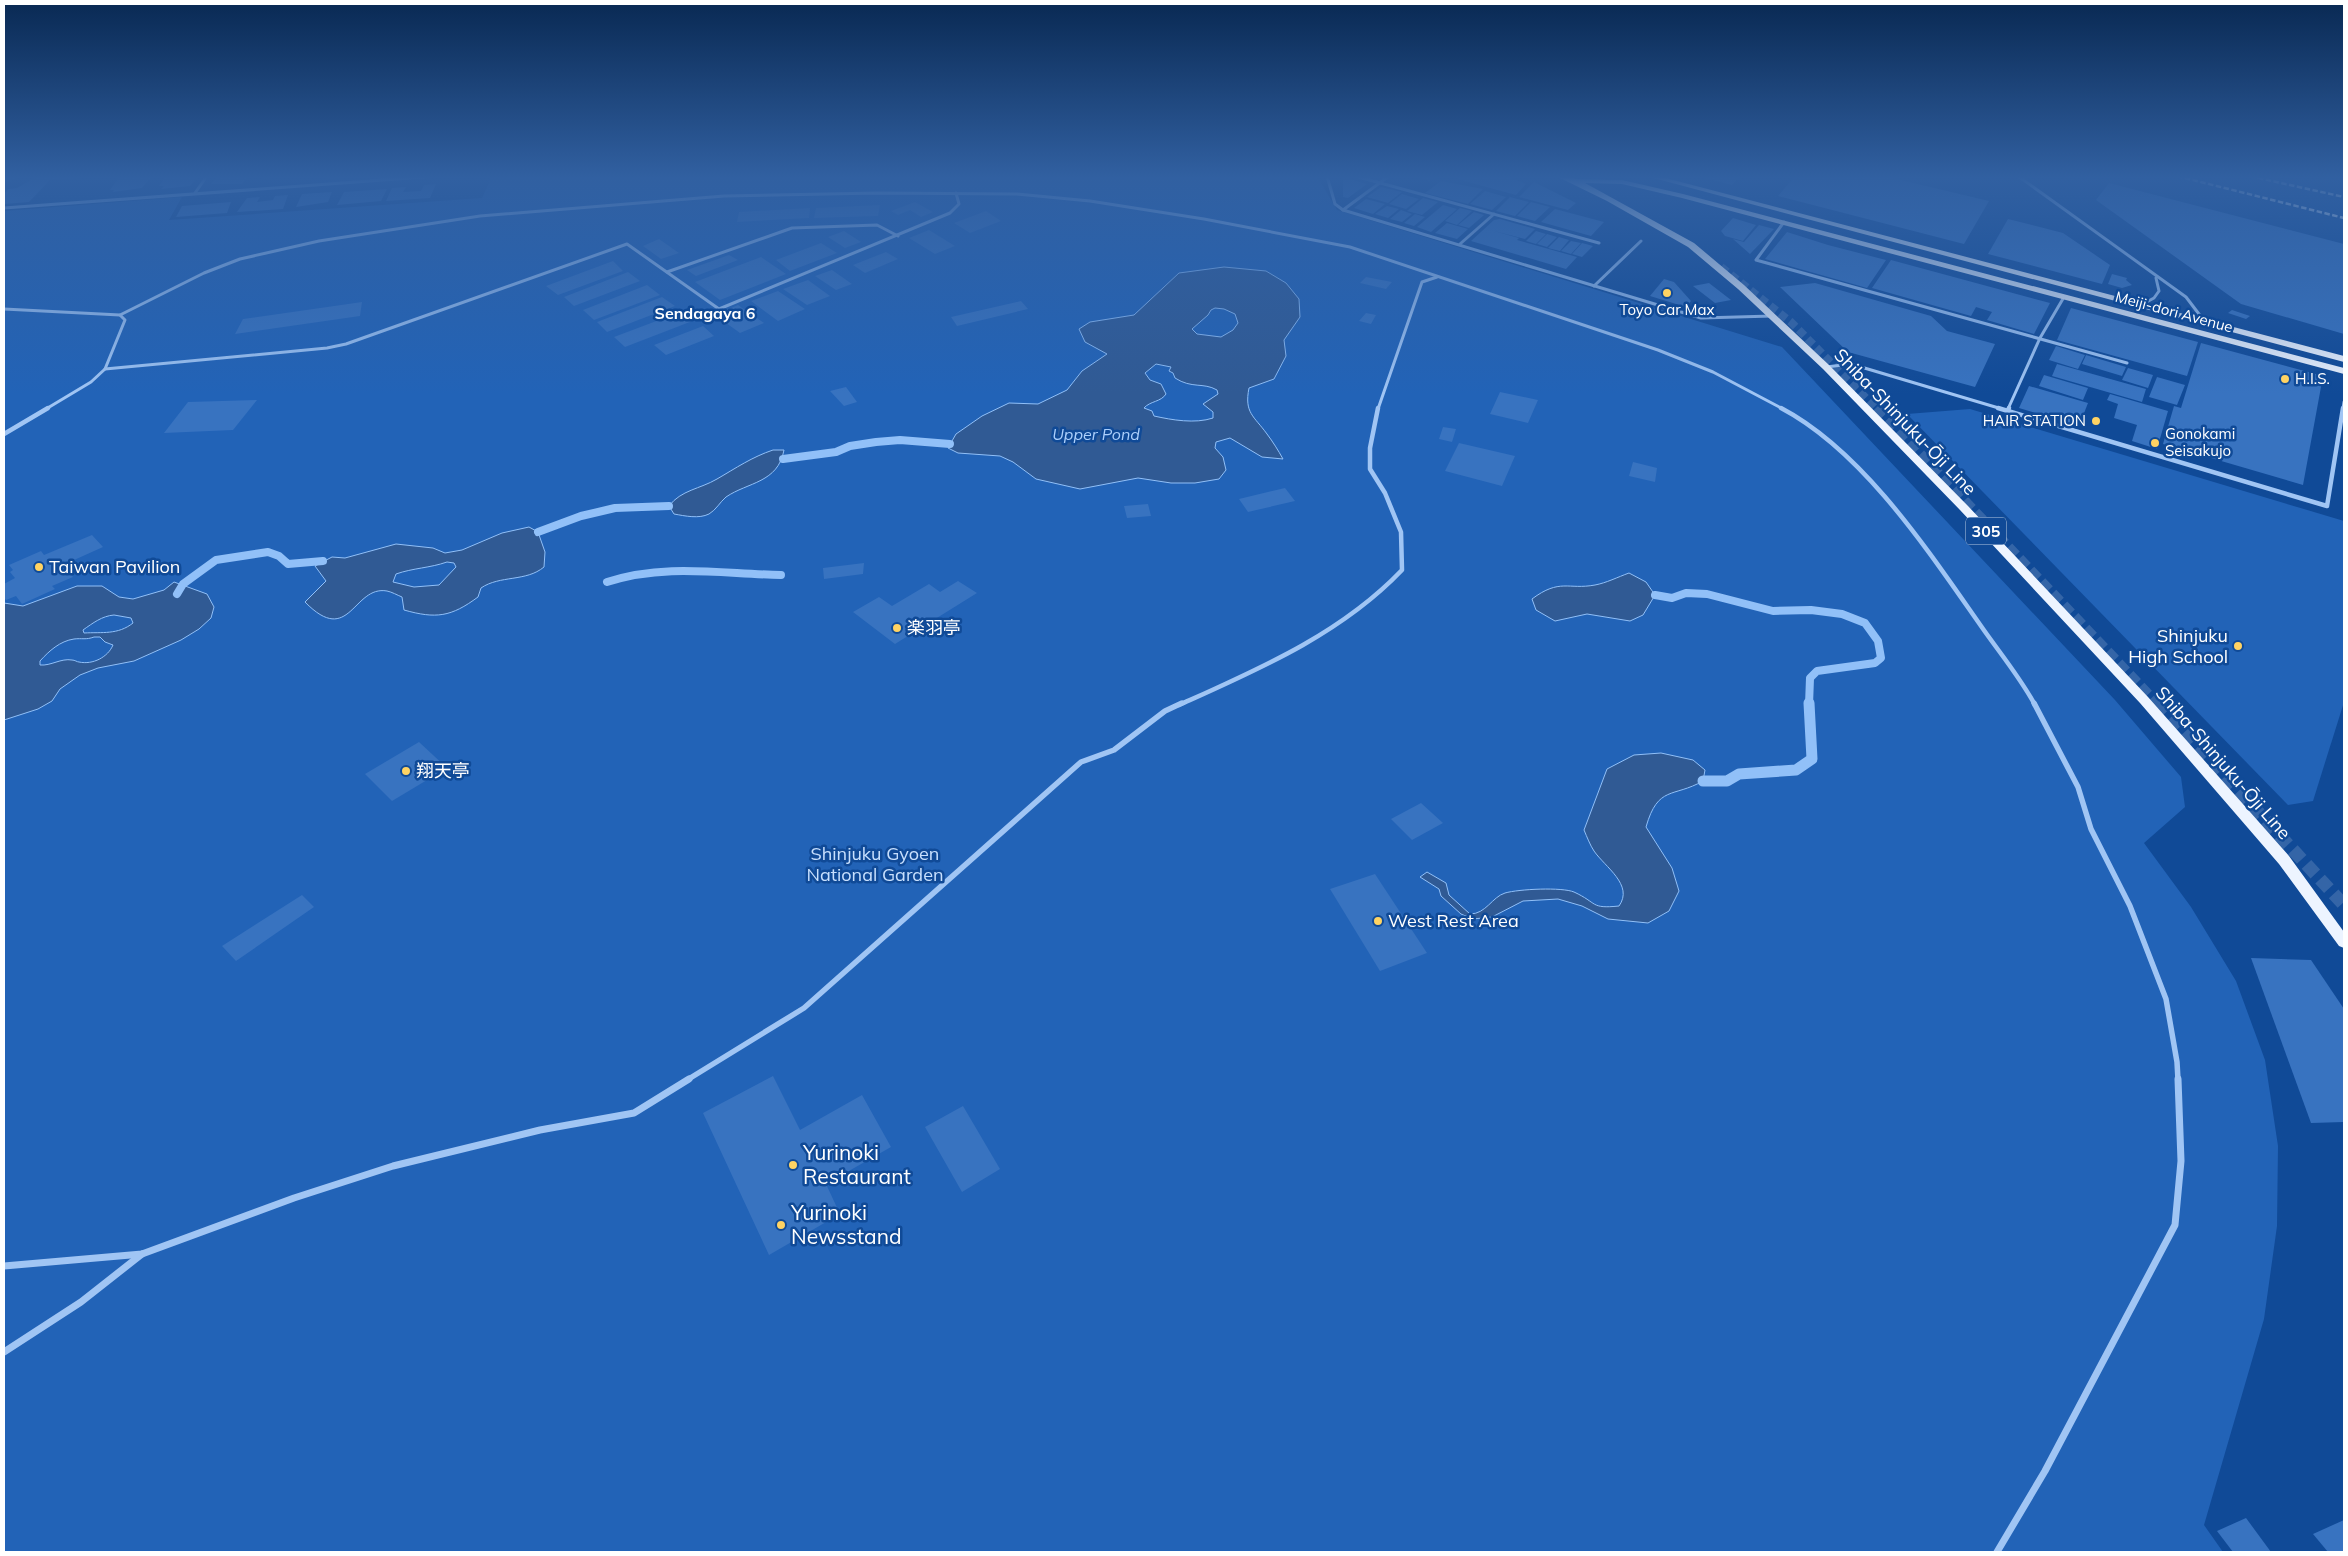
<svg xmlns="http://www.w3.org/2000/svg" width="2348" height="1556" viewBox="0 0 2348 1556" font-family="Mulish,'Noto Sans JP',sans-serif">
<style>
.green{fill:#2263b7}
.water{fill:#305a94;stroke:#91c0f8;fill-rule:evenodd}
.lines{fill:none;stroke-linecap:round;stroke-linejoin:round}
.stream-far1{stroke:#91c0f8;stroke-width:8}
.stream{stroke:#91c0f8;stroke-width:11}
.building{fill:#3873c0}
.primary-tunnel-far2{stroke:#3465a7;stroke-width:8;stroke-dasharray:8 4.5;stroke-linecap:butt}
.primary-tunnel-far1{stroke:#3465a7;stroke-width:11;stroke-dasharray:11 5;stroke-linecap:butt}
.primary-tunnel{stroke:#3465a7;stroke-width:13;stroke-dasharray:13 7;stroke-linecap:butt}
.street-far3{stroke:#a0c5f4;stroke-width:3}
.street-far2{stroke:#a0c5f4;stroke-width:4.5}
.street-far1{stroke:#a0c5f4;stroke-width:5.5}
.street{stroke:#a0c5f4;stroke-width:7}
.primary{fill:#edf4ff;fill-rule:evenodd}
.rail{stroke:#fff;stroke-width:2.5;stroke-dasharray:5.5 2.5;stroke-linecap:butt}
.poi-dot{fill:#ffd363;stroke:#104a97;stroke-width:2}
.labels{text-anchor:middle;stroke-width:5;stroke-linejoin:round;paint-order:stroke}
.far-poi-label{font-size:15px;fill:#fff;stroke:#104a97;text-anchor:start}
.far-street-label{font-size:15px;fill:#fff;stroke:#104a97}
.far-neighbourhood-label{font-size:16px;font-weight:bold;fill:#fff;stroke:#104a97}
.far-water-label{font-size:16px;font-style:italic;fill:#accffb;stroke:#104a97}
.shield{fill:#104a97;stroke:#b7c9e0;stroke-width:1}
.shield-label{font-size:16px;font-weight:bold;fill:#fff}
.street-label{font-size:18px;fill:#fff;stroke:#104a97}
.poi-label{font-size:18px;fill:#fff;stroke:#104a97;text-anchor:start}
.park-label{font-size:18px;fill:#c8e0fe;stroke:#104a97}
.near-poi-label{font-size:21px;fill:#fff;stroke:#104a97;text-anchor:start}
</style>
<rect width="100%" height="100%" fill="#104a97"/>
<g class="green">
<polygon points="492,176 1317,176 1337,210 1782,347 2115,700 2181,777 2185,807 2144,843 2191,907 2236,981 2265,1060 2278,1146 2277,1226 2264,1319 2204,1525 2223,1552 4,1552 4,211 182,197 169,220 482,198"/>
<polygon points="1970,409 2344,521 2344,702 2313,801 2288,805 1907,414"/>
</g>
<g class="water">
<path d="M 1224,267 L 1266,271 L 1286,283 L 1299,299 L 1300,317 L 1284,340 L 1286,356 L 1274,379 L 1249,388 C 1244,413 1254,416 1267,434 C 1273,442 1278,450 1283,459 L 1262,457 L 1230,438 L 1216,442 L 1215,448 L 1223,457 L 1226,470 L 1219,479 L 1195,483 L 1171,483 L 1138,478 L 1080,489 L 1036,479 L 1013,462 L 1000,456 L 958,453 L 948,448 L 956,434 L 982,416 L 1009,403 L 1038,404 L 1067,390 L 1082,371 L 1107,354 L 1085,342 L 1079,329 L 1090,322 L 1134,315 L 1179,273 ZM 1215,308 L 1224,309 L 1235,314 L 1238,323 L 1233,330 L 1221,337 L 1197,334 L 1192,329 L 1208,315 L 1211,310 ZM 1156,364 L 1171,367 L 1169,371 L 1173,373 L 1175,378 C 1192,389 1203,382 1217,390 L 1218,394 L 1203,404 L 1213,412 L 1213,418 C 1195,424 1172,420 1154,416 L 1152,411 L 1144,408 C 1150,401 1161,402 1166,394 L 1161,384 L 1150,380 L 1145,373 Z"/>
<path d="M 773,450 L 784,450 C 778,483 748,482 726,497 C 720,502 716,510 709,514 C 699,519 685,516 674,514 L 669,506 C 681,490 700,489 717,479 C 736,468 752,457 773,450 Z"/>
<path d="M 529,527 L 538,532 L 545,552 L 544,567 C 526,582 500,575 481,588 L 478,597 C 451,617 436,619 404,610 L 402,597 C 397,595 392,592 387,591 C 353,585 350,648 305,602 L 326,581 L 315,566 L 332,557 L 345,558 L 396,544 L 433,548 L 445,553 L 462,550 L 502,533 ZM 447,562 L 454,563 L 456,567 L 439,585 L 414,587 L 393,582 L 396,574 C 413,568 430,568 447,562 Z"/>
<path d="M 1629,573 L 1646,582 L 1655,595 L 1643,615 L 1630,621 L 1587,614 L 1555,621 L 1536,610 L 1532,599 C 1560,578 1568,590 1595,585 C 1606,583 1618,577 1629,573 Z"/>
<path d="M 174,582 L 207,594 L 214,607 L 211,618 L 199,629 L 181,640 L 134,661 L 98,668 L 80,675 L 60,689 L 52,701 L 38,709 L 4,720 L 4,603 L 23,606 L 77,586 L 102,586 L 119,597 L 133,599 L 164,590 ZM 114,615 L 131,618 L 133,623 C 118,635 102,632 84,633 L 83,630 C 93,623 102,616 114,615 ZM 94,637 L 100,637 L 105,642 L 113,645 C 108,657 93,665 79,662 C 77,662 75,660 72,660 C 61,658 51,666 40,665 L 40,661 C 49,651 60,641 74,639 C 82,638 86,640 94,637 Z"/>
<path d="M 1661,753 L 1693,760 L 1705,770 L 1703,781 C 1673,798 1658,785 1646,827 L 1672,868 L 1679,891 L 1669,911 L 1648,923 L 1608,919 L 1582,906 L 1558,899 L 1523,901 L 1492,917 L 1473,919 L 1461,914 L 1441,896 L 1439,889 L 1420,877 L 1427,872 L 1446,883 L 1449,895 L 1470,914 C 1486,914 1492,897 1505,893 C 1519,889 1562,887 1574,892 C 1598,903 1590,909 1619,906 C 1634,885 1605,867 1594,851 C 1590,845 1587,837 1584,830 L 1607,769 L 1634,755 Z"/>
</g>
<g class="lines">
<g class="stream-far1">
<polyline points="783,459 836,452 850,446 876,442 900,440 950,444"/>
<polyline points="538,532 581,516 615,508 669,506"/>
<path d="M 607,582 C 665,563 722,574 781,575"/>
<polyline points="177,594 183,584 216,560 268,552 279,556 288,564 323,561"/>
<polyline points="1655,595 1672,598 1686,593 1707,594 1773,611 1811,610 1842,614 1865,623 1878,641 1881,658 1875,663 1817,671 1810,678 1809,705"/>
</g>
<polyline class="stream" points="1703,781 1727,781 1739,774 1796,770 1812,759 1809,703"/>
</g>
<g class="building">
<polygon points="4,176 21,176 4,183"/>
<polygon points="38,176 63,176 59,180 50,180 29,202 4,204 4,194 8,189 17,188"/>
<polygon points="66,176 100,176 100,177 62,179"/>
<polygon points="152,176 142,188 113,192 114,190 110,190 119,177"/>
<polygon points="166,176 198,176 190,186 161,189 164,186 159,186"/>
<polygon points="218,176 248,176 242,184 211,184"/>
<polygon points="266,176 289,176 263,179"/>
<polygon points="330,176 354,176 354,177 328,179"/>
<polygon points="1415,176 1442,176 1429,181"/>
<polygon points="1461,176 1506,176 1526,184 1516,195 1457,179"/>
<polygon points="1697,176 1740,176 1732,185"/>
<polygon points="1795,176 1884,176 1989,201 1964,244 1778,196"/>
<polygon points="1343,177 1367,184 1348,198 1343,197"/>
<polygon points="1441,181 1483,189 1468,204 1425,193"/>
<polygon points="1534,182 1576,203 1568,210 1519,197"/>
<polygon points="2109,183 2344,244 2344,334 2241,304 2096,200"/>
<polygon points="436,184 430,198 386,201 392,188 406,187 403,192 421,191 424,185"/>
<polygon points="1381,187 1402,192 1388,203 1367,197"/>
<polygon points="387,189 381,201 337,205 344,192"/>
<polygon points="1485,191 1506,197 1492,210 1470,204"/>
<polygon points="332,192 328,202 296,207 302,194"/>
<polygon points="1402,194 1419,199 1406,209 1389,204"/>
<polygon points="288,195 283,209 237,212 247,198 260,197 257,202 273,200 275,196"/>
<polygon points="1510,197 1529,202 1515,216 1496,211"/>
<polygon points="1423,198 1438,202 1422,215 1407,211"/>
<polygon points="1366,199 1385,204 1373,214 1354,208"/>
<polygon points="231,202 227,213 176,217 182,206"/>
<polygon points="915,202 933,212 921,217 910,210 898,215 891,211"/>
<polygon points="1531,202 1550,207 1535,221 1517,216"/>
<polygon points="880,205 878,216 814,218 816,208"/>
<polygon points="1443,205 1457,209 1431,232 1417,227"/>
<polygon points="1387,206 1399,209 1388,218 1375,214"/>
<polygon points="810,208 809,218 737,222 739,212"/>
<polygon points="1460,208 1472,211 1457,225 1445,221"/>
<polygon points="1555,209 1604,222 1591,236 1541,222"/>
<polygon points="1401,210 1412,214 1402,222 1390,219"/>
<polygon points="986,211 1001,221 970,233 954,223"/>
<polygon points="1474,212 1484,215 1469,228 1458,225"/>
<polygon points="1415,214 1425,217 1414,226 1404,223"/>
<polygon points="1733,218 1756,225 1743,241 1725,236 1721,231"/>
<polygon points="1500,219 1535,229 1525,239 1494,231 1519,238 1517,240 1577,257 1566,269 1471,241 1494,220"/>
<polygon points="2008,219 2063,233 2110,265 2102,284 1988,254"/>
<polygon points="1447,223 1468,229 1457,239 1435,233"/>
<polygon points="1759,225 1774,229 1750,254 1733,239 1744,242"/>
<polygon points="929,230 955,246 935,254 909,238"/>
<polygon points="844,231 861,242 845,248 828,237"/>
<polygon points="1536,231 1546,234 1536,244 1526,241"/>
<polygon points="1787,232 1828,245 1886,260 1867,288 1765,259"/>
<polygon points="1547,234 1557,237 1547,247 1537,244"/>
<polygon points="1559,237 1569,240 1560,251 1548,248"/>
<polygon points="659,239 679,253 661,259 643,246"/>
<polygon points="1571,241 1581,243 1571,254 1561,251"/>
<polygon points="821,243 837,253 790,271 776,260"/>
<polygon points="1582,243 1593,246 1582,257 1572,254"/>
<polygon points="886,252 898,259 865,273 853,265"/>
<polygon points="729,255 738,260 696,276 687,270"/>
<polygon points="761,257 786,274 720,300 695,282"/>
<polygon points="1891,260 2050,303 2034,334 1987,320 1992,312 1976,307 1971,316 1872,288"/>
<polygon points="613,261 623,271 558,295 546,286"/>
<polygon points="832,270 852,284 836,290 815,276"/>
<polygon points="628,272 640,281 574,306 564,297"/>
<polygon points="2112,274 2127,278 2126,280 2132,285 2122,288 2108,284"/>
<polygon points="1366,277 1392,282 1386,289 1360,283"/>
<polygon points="1664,279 1674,282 1691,301 1686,307 1650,296"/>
<polygon points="808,280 830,296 807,305 783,289"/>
<polygon points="1709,283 1731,300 1715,303 1693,286"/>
<polygon points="1815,283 1931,316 1947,331 1995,344 1975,387 1848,352 1780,287"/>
<polygon points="647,285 660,295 594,320 583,310"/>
<polygon points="778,291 805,309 778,321 751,301"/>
<polygon points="662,297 675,306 607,332 597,322"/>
<polygon points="1021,301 1028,309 957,326 951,317"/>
<polygon points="362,302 360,316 235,334 243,319"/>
<polygon points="738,305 764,323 740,333 715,315"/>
<polygon points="2071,308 2198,342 2187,376 2057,340"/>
<polygon points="2232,310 2250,316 2246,319 2228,313"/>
<polygon points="683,311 695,320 625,347 614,337"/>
<polygon points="1366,313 1376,315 1371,324 1359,321"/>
<polygon points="703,326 714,336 666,355 654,345"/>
<polygon points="2201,343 2323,376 2303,485 2163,444 2174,406 2181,408"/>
<polygon points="2056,346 2085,355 2078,369 2049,360"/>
<polygon points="2086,355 2126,367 2122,376 2082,364"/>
<polygon points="2057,364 2146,389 2142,402 2052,376"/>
<polygon points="2128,368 2153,375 2148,388 2122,380"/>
<polygon points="2044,375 2088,388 2083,400 2039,386"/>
<polygon points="2157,377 2185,385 2177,405 2149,397"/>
<polygon points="2029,386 2088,403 2079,426 2019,408"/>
<polygon points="846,387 857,402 844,406 830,391"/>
<polygon points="1500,392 1538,400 1528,423 1490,414"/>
<polygon points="2110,394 2168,411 2157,449 2132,441 2137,425 2114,418 2118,404 2107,400"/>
<polygon points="257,400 233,430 164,433 188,402"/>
<polygon points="1443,427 1456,429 1452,442 1439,439"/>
<polygon points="1459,443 1515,456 1502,486 1445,471"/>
<polygon points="1633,462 1657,468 1655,482 1629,476"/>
<polygon points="1285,488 1295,501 1248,512 1239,499"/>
<polygon points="1148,504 1151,516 1127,518 1124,506"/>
<polygon points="92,535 103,547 63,565 73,577 52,586 55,589 22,604 16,596 6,600 4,598 4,584 15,578 10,572 13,570 9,565 41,551 44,555"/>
<polygon points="864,563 863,574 824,579 823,568"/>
<polygon points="958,581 977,593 895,644 853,612 879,597 892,606 929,584 940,592"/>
<polygon points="419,742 447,768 392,801 365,774"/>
<polygon points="1421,803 1443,823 1412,840 1391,819"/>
<polygon points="1375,874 1427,953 1380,971 1330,889"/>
<polygon points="302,895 314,907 236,961 222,946"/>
<polygon points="2251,958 2311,960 2344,1009 2344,1122 2311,1123"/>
<polygon points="773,1076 800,1130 862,1095 891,1147 826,1184 840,1214 769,1255 703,1113"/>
<polygon points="963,1106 1000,1169 962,1192 925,1127"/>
<polygon points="2246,1518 2271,1552 2233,1552 2217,1531"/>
<polygon points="2344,1520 2344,1552 2328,1552 2313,1534"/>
</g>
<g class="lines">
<polyline class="primary-tunnel-far2" points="1721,267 1791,322 1877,409"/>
<polyline class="primary-tunnel-far1" points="1876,408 2158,705"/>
<polyline class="primary-tunnel" points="2157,703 2344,905"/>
<g class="street-far3">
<polyline points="1327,176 1335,204 1343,210"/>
<polyline points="1355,176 1599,243"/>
<polyline points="1389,176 1343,210 1701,318 1772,316"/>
<polyline points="2018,176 2186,297 2205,322"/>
<polyline points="195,193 207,176"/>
<polyline points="4,208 437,176"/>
<polyline points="1784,222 1756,260 2127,363"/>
<polyline points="1460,244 1494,214"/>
<polyline points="667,272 792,228 877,225 898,236"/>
<polyline points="1594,286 1641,241"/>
<polyline points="2141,305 2154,298 2159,291 2156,278"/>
<polyline points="4,309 120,315 204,273 240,259 319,241 480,216 724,196 877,193 1017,194 1090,201 1204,219 1350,247 1658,350 1713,372 1783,409"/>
<polyline points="1826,367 1851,364 2002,409"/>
<polyline points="105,369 327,348 346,344 627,244 719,309 950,213 959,204 956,193"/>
<polyline points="46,409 91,382 105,369 125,320 120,315"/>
<polyline points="1378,409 1422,282 1437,277"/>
<polyline points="2008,409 2040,338 2064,297"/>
<polyline points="2343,409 2344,402"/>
</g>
<g class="street-far2">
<path d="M 1781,408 C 1863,451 1929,552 1981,626 C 1999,652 2020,677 2035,705"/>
<polyline points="1998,408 2327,506 2343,408"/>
<polyline points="2008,410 2009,408"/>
<polyline points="4,434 48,408"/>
<path d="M 1179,705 C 1259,669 1341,634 1402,570 L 1401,532 L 1385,493 L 1370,469 L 1370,448 L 1378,408"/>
</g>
<g class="street-far1">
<polyline points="2034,703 2078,787 2091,829 2130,906 2166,999 2177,1062 2178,1080"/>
<polyline points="687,1080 804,1008 1081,762 1114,750 1165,711 1182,703"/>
</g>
<g class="street">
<polyline points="4,1266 142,1254 294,1198 393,1166 540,1130 634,1113 689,1079"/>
<polyline points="4,1352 81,1302 142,1254"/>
<polyline points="1997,1552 2045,1471 2175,1225 2181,1161 2178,1079"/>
</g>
<g class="primary">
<polygon points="1556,176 1567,176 1575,179 1622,180 1683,194 2344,368 2344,374 1682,198 1622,184 1585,183 1694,243 1744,285 1829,365 1968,506 2148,697 2289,856 2344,932 2344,948 2339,946 2279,864 2140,703 1960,510 1823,369 1738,289 1688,247 1607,201"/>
<polygon points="1646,176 1658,176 2344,356 2344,362"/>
</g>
<g class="rail">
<polyline points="2177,176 2344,218"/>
<polyline points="2250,176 2344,197"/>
</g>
</g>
<linearGradient id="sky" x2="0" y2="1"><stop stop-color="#092953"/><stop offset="0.45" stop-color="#3160a1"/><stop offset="1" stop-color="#3160a1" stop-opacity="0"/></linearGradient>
<rect width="2348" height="394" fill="url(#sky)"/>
<g class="poi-dot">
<circle cx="1667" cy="293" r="5"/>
<circle cx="2285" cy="379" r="5"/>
<circle cx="2096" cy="421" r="5"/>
<circle cx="2155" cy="443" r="5"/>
<circle cx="39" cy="567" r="5"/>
<circle cx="897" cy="628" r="5"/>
<circle cx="2238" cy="646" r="5"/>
<circle cx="406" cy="771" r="5"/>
<circle cx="1378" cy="921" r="5"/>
<circle cx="793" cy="1165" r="5"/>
<circle cx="781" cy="1225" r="5"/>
</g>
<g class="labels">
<g class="far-poi-label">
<text x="1667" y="315" text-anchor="middle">Toyo Car Max</text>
<text x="2295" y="384">H.I.S.</text>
<text x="2086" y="426" text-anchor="end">HAIR STATION</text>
<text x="2165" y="439">Gonokami<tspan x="2165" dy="17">Seisakujo</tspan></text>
</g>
<g class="far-street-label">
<text transform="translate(2174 312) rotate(15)" y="5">Meiji-dori Avenue</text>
</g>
<g class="far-neighbourhood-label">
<text x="705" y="319">Sendagaya 6</text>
</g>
<g class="far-water-label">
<text x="1096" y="440">Upper Pond</text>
</g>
<rect class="shield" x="1966" y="517.5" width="40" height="27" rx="4"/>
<g class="shield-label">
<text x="1986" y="537">305</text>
</g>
<g class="street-label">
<text transform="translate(1905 422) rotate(46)" y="6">Shiba-Shinjuku-Ōji Line</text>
<text transform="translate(2223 763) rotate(49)" y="6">Shiba-Shinjuku-Ōji Line</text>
</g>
<g class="poi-label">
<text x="49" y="573">Taiwan Pavilion</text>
<text x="907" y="634">楽羽亭</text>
<text x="2228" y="642" text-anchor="end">Shinjuku<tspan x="2228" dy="21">High School</tspan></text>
<text x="416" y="777">翔天亭</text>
<text x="1388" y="927">West Rest Area</text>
</g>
<g class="park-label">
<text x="875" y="860">Shinjuku Gyoen<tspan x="875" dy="21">National Garden</tspan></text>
</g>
<g class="near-poi-label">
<text x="803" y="1160">Yurinoki<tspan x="803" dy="24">Restaurant</tspan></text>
<text x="791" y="1220">Yurinoki<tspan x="791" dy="24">Newsstand</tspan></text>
</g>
</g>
<rect width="2348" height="1556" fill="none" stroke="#ffffff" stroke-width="10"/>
</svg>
